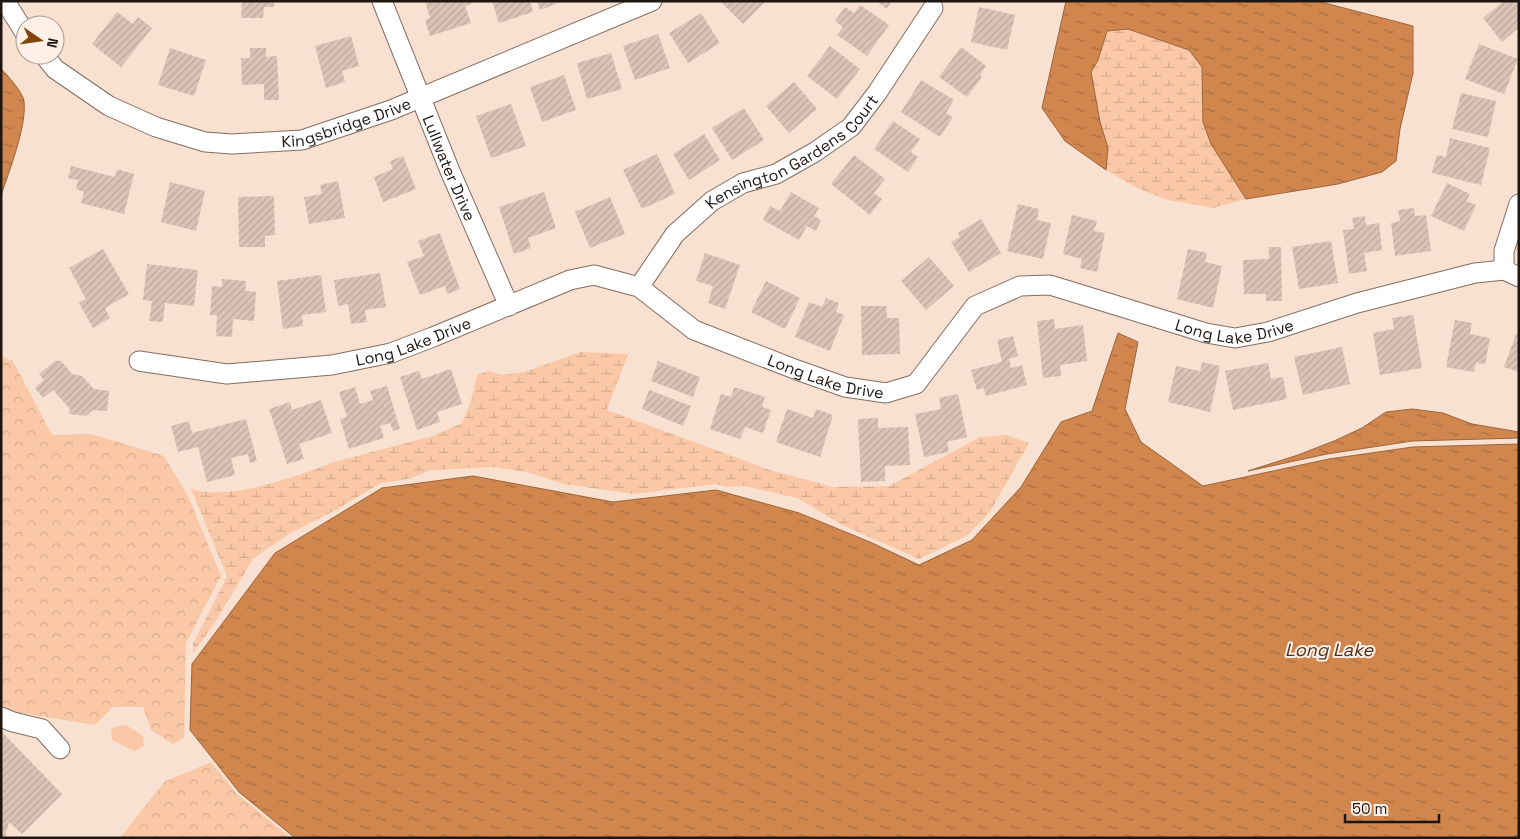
<svg xmlns="http://www.w3.org/2000/svg" width="1520" height="839" viewBox="0 0 1520 839" font-family="'Space Grotesk',sans-serif">
<style>
.forest{fill:url(#forest-crowns)}
.wetland{fill:url(#wetland-marsh)}
.green{fill:#fac8a6}
.water{fill:url(#water-ripples);stroke:#9b643c}
.building{fill:url(#building-hatch)}
.lines{fill:none;stroke-linecap:round;stroke-linejoin:round}
.minor-casing{stroke:#826e60;stroke-width:21}
.minor{stroke:#fff;stroke-width:19}
.labels{text-anchor:middle;stroke-width:4;stroke-linejoin:round;paint-order:stroke}
.street-label{font-size:16px;fill:#1e1611;stroke:#fff0e7}
.water-label{font-size:18px;font-style:italic;fill:#503019;stroke:#fff0e7}
</style>
<defs>
<pattern id="forest-crowns" width="20" height="18" patternUnits="userSpaceOnUse" patternTransform="scale(1.25)"><rect width="20" height="18" fill="#fac8a6"/><path d="M2 6a3 3 0 1 1 6 0M12 15a3 3 0 1 1 6 0" fill="none" stroke="#d6ab8e"/></pattern>
<pattern id="wetland-marsh" width="20" height="14" patternUnits="userSpaceOnUse" patternTransform="scale(1.25)"><rect width="20" height="14" fill="#fac8a6"/><path d="M1 5h8M5 5V1M11 12h8M15 12V8" fill="none" stroke="#d6ab8e"/></pattern>
<pattern id="water-ripples" width="26" height="14" patternUnits="userSpaceOnUse" patternTransform="scale(1.25)"><rect width="26" height="14" fill="#d1864e"/><path d="M2 4q2-2 4 0t4 0M15 11q2-2 4 0t4 0" fill="none" stroke="#a96d3f"/></pattern>
<pattern id="building-hatch" width="6" height="6" patternUnits="userSpaceOnUse" patternTransform="scale(1.25)"><rect width="6" height="6" fill="#dbc4b5"/><path d="M-1 1l2-2M0 6l6-6M5 7l2-2" fill="none" stroke="#bca89b"/></pattern>
</defs>
<rect width="100%" height="100%" fill="#f9e1d1"/>
<g class="forest">
<polygon points="1,356 13,361 52,435 91,434 164,456 189,498 221,576 186,643 184,738 173,744 151,730 143,707 113,707 95,725 16,712 1,707"/>
<polygon points="211,762 237,794 291,838 120,838 164,782"/>
</g>
<g class="wetland">
<polygon points="1128,29 1189,50 1202,67 1203,122 1211,144 1246,199 1213,208 1168,200 1137,188 1106,170 1108,148 1100,122 1091,72 1098,60 1107,31"/>
<path d="M 581,352 L 628,354 L 607,410 L 770,470 L 833,487 L 889,486 L 980,437 L 1006,435 L 1029,443 L 990,512 L 968,535 L 919,559 L 842,525 L 797,498 L 744,486 L 727,487 L 715,484 L 633,494 L 564,484 L 526,472 L 493,467 L 432,470 L 408,479 L 381,483 L 332,512 L 289,534 L 253,559 L 214,624 L 193,653 L 193,644 L 227,576 L 191,489 C 229,501 290,478 327,465 L 330,463 L 433,436 L 462,423 L 471,401 L 477,375 L 489,371 L 501,375 L 524,372 Z"/>
</g>
<polygon class="green" points="126,725 143,736 144,746 134,751 112,740 111,731 114,727"/>
<g class="water">
<polygon points="1066,1 1317,1 1413,26 1413,73 1400,129 1396,161 1382,172 1338,184 1246,199 1211,144 1203,122 1202,67 1189,50 1128,29 1107,31 1098,60 1091,72 1100,122 1108,148 1106,170 1065,141 1042,108"/>
<path d="M 1,69 C 7,74 23,93 24,101 C 27,126 9,171 1,196 Z"/>
<polygon points="1118,333 1138,342 1125,409 1141,442 1203,486 1329,459 1413,447 1519,444 1519,838 295,838 239,792 190,730 192,664 275,553 382,488 473,476 613,502 716,490 799,513 870,542 919,565 972,540 1021,487 1061,422 1092,411"/>
<polygon points="1412,409 1443,413 1472,424 1519,432 1519,438 1412,441 1327,454 1248,471 1298,455 1334,441 1362,428 1386,412"/>
</g>
<g class="building">
<polygon points="242,1 274,1 274,7 264,7 263,18 241,18"/>
<polygon points="425,1 472,1 473,3 465,6 471,23 430,36 425,20 430,18"/>
<polygon points="492,1 530,1 533,12 499,23"/>
<polygon points="537,1 563,1 540,10"/>
<polygon points="720,1 766,1 743,24"/>
<polygon points="876,1 892,1 887,9"/>
<polygon points="1504,1 1519,2 1519,31 1517,29 1502,42 1483,18"/>
<polygon points="860,5 889,25 867,56 837,35 843,27 835,21 845,7 854,13"/>
<polygon points="979,7 1015,15 1007,50 971,42"/>
<polygon points="117,12 133,24 138,17 152,28 121,67 92,44"/>
<polygon points="701,13 720,43 688,63 669,33"/>
<polygon points="658,34 670,68 635,80 623,46"/>
<polygon points="351,36 359,66 342,71 345,82 326,88 315,46"/>
<polygon points="1479,44 1518,59 1504,94 1465,79"/>
<polygon points="830,46 860,69 837,99 807,76"/>
<polygon points="961,47 986,66 980,75 982,77 967,97 939,77"/>
<polygon points="170,48 206,60 194,96 158,85"/>
<polygon points="250,48 266,48 266,57 277,56 279,100 264,100 264,84 242,85 241,58 250,58"/>
<polygon points="611,53 622,89 587,99 577,63"/>
<polygon points="564,75 576,110 542,122 530,87"/>
<polygon points="921,80 954,100 946,113 953,117 940,137 901,112"/>
<polygon points="794,82 817,109 789,133 766,106"/>
<polygon points="1461,93 1496,101 1488,137 1452,129"/>
<polygon points="511,104 526,146 491,158 476,116"/>
<polygon points="744,108 764,140 732,160 712,128"/>
<polygon points="893,121 920,139 911,152 918,157 908,172 874,149"/>
<polygon points="704,134 720,160 689,180 673,154"/>
<polygon points="1450,138 1490,148 1481,185 1432,173 1437,155 1446,157"/>
<polygon points="657,154 675,194 642,209 623,170"/>
<polygon points="854,155 885,179 874,193 882,199 870,215 831,184"/>
<polygon points="403,156 416,189 383,202 374,177 393,169 390,161"/>
<polygon points="71,166 115,177 117,169 134,174 124,214 81,203 84,192 76,189 78,180 68,178"/>
<polygon points="338,181 345,218 309,224 304,197 322,194 320,185"/>
<polygon points="170,182 205,191 196,231 161,222"/>
<polygon points="1447,183 1470,194 1466,201 1476,205 1464,231 1431,216"/>
<polygon points="544,192 556,228 528,238 531,248 514,254 499,207"/>
<polygon points="791,192 819,208 814,216 821,220 816,231 807,226 799,240 763,220 770,206 780,211"/>
<polygon points="274,196 275,235 265,236 265,247 239,247 238,197"/>
<polygon points="610,197 625,234 590,248 575,212"/>
<polygon points="1018,204 1039,209 1037,220 1051,223 1043,259 1007,251"/>
<polygon points="1414,208 1415,216 1426,215 1431,251 1395,256 1391,223 1400,221 1398,210"/>
<polygon points="1072,215 1097,221 1094,231 1105,233 1097,272 1080,268 1082,259 1063,254"/>
<polygon points="1365,216 1366,225 1379,223 1382,250 1364,253 1367,271 1349,274 1343,230 1354,229 1352,218"/>
<polygon points="981,219 1001,253 969,272 951,242 960,237 958,233"/>
<polygon points="440,233 460,289 447,294 445,286 420,295 407,262 424,256 418,241"/>
<polygon points="1331,241 1338,283 1299,289 1292,247"/>
<polygon points="1269,247 1281,247 1282,301 1266,301 1266,294 1244,294 1243,260 1269,259"/>
<polygon points="103,249 129,294 105,308 110,318 93,328 79,303 86,299 69,268"/>
<polygon points="1188,249 1207,253 1205,262 1222,266 1213,308 1177,299"/>
<polygon points="705,253 740,265 725,309 708,303 713,286 696,281"/>
<polygon points="929,257 954,286 926,310 901,281"/>
<polygon points="147,264 198,270 194,306 165,303 163,322 149,321 152,301 143,300"/>
<polygon points="380,273 386,307 365,310 367,322 351,324 348,304 338,306 334,280"/>
<polygon points="321,275 326,312 302,315 303,326 283,329 277,281"/>
<polygon points="222,279 246,281 245,291 256,292 254,321 233,319 232,337 216,336 217,315 210,315 212,286 222,287"/>
<polygon points="766,281 800,298 785,329 751,312"/>
<polygon points="826,298 839,303 836,312 844,315 830,351 795,337 809,302 822,307"/>
<polygon points="861,306 886,306 887,318 899,318 900,354 862,355"/>
<polygon points="1413,315 1422,368 1380,375 1373,333 1394,329 1392,318"/>
<polygon points="1054,319 1055,329 1083,325 1087,361 1060,365 1061,376 1043,378 1037,321"/>
<polygon points="1455,320 1472,323 1470,334 1490,338 1485,364 1476,363 1474,372 1446,367"/>
<polygon points="1516,334 1519,335 1519,372 1504,367"/>
<polygon points="1013,336 1018,356 1009,359 1011,368 1022,365 1027,385 986,396 984,388 977,390 971,370 1002,362 997,340"/>
<polygon points="1342,347 1350,384 1303,395 1294,357"/>
<polygon points="55,361 61,361 72,374 82,376 94,389 109,391 107,411 93,410 86,416 69,414 70,409 53,390 43,398 35,388 44,380 39,374"/>
<polygon points="658,361 700,377 693,397 651,381"/>
<polygon points="1202,362 1220,366 1210,412 1168,402 1176,366 1200,371"/>
<polygon points="1268,363 1271,379 1283,377 1287,399 1233,410 1225,371"/>
<polygon points="451,369 462,404 437,412 440,422 417,430 400,377 419,371 422,379"/>
<polygon points="387,386 400,429 393,431 390,423 380,426 384,438 349,449 340,419 347,417 339,392 355,387 360,404 373,400 370,391"/>
<polygon points="734,387 765,397 762,407 771,410 763,433 745,427 740,439 710,429 721,394 731,397"/>
<polygon points="649,390 691,406 683,426 642,409"/>
<polygon points="958,394 967,437 947,442 949,452 924,457 915,414 941,409 939,398"/>
<polygon points="321,400 332,433 299,444 304,459 287,464 269,409 290,402 292,410"/>
<polygon points="787,409 813,418 816,409 833,415 820,457 776,442"/>
<polygon points="878,418 878,428 908,427 910,465 885,466 885,481 861,482 858,419"/>
<polygon points="246,419 257,461 250,463 248,454 231,458 235,475 207,482 198,447 178,452 171,426 189,421 192,433"/>
<polygon points="1,731 62,794 22,834 9,822 5,838 1,838"/>
</g>
<g class="lines">
<defs>
<g id="minor">
<polyline points="5,1 25,33"/>
<path id="s1" d="M 382,1 L 450,171 L 509,306"/>
<path id="s2" d="M 44,55 L 55,69 L 109,106 L 156,127 L 205,142 L 232,144 L 302,140 L 391,110 L 652,1"/>
<polyline points="1504,270 1504,251 1519,204"/>
<path id="s3" d="M 639,287 L 675,234 L 712,201 L 743,183 L 776,174 L 815,152 L 851,127 L 877,93 L 933,8"/>
<path id="s4" d="M 139,361 L 227,374 L 332,365 L 391,353 L 433,337 L 570,280 L 594,275 L 639,287 L 694,330 L 797,370 L 845,387 L 886,393 L 916,384 L 975,306 L 1020,286 L 1050,285 L 1206,333 L 1235,338 L 1268,332 L 1357,303 L 1475,273 L 1504,270 L 1519,277"/>
<polyline points="1,717 13,722 42,729 60,749"/>
</g>
</defs>
<use href="#minor" class="minor-casing"/>
<use href="#minor" class="minor"/>
</g>
<g class="labels">
<g class="street-label">
<text dy="6" stroke="none"><textPath href="#s2" startOffset="330">Kingsbridge Drive</textPath></text>
<text dy="6" stroke="none"><textPath href="#s3" startOffset="209">Kensington Gardens Court</textPath></text>
<text dy="6" stroke="none"><textPath href="#s1" startOffset="180">Lullwater Drive</textPath></text>
<text dy="6" stroke="none"><textPath href="#s4" startOffset="1192">Long Lake Drive</textPath></text>
<text dy="6" stroke="none"><textPath href="#s4" startOffset="279">Long Lake Drive</textPath></text>
<text dy="6" stroke="none"><textPath href="#s4" startOffset="729">Long Lake Drive</textPath></text>
</g>
<g class="water-label">
<text x="1329" y="656">Long Lake</text>
</g>
</g>
<rect width="1520" height="839" fill="none" stroke="#1e1611" stroke-width="5"/>
<g transform="translate(40 40) rotate(103)"><circle r="24" fill="#fff0e7" stroke="#a59991"/>
<path d="M0-4L9 19L0 12L-9 19Z" fill="#844409"/>
<text y="-8" font-size="14" font-weight="bold" text-anchor="middle" fill="#1e1611">N</text>
</g>
<path d="M1345 814v8h94v-8" fill="none" stroke="#1e1611" stroke-width="2.5"/>
<text x="1352" y="814" font-size="15" fill="#1e1611" stroke="#fff0e7" stroke-width="4" paint-order="stroke">50 m</text>
</svg>
